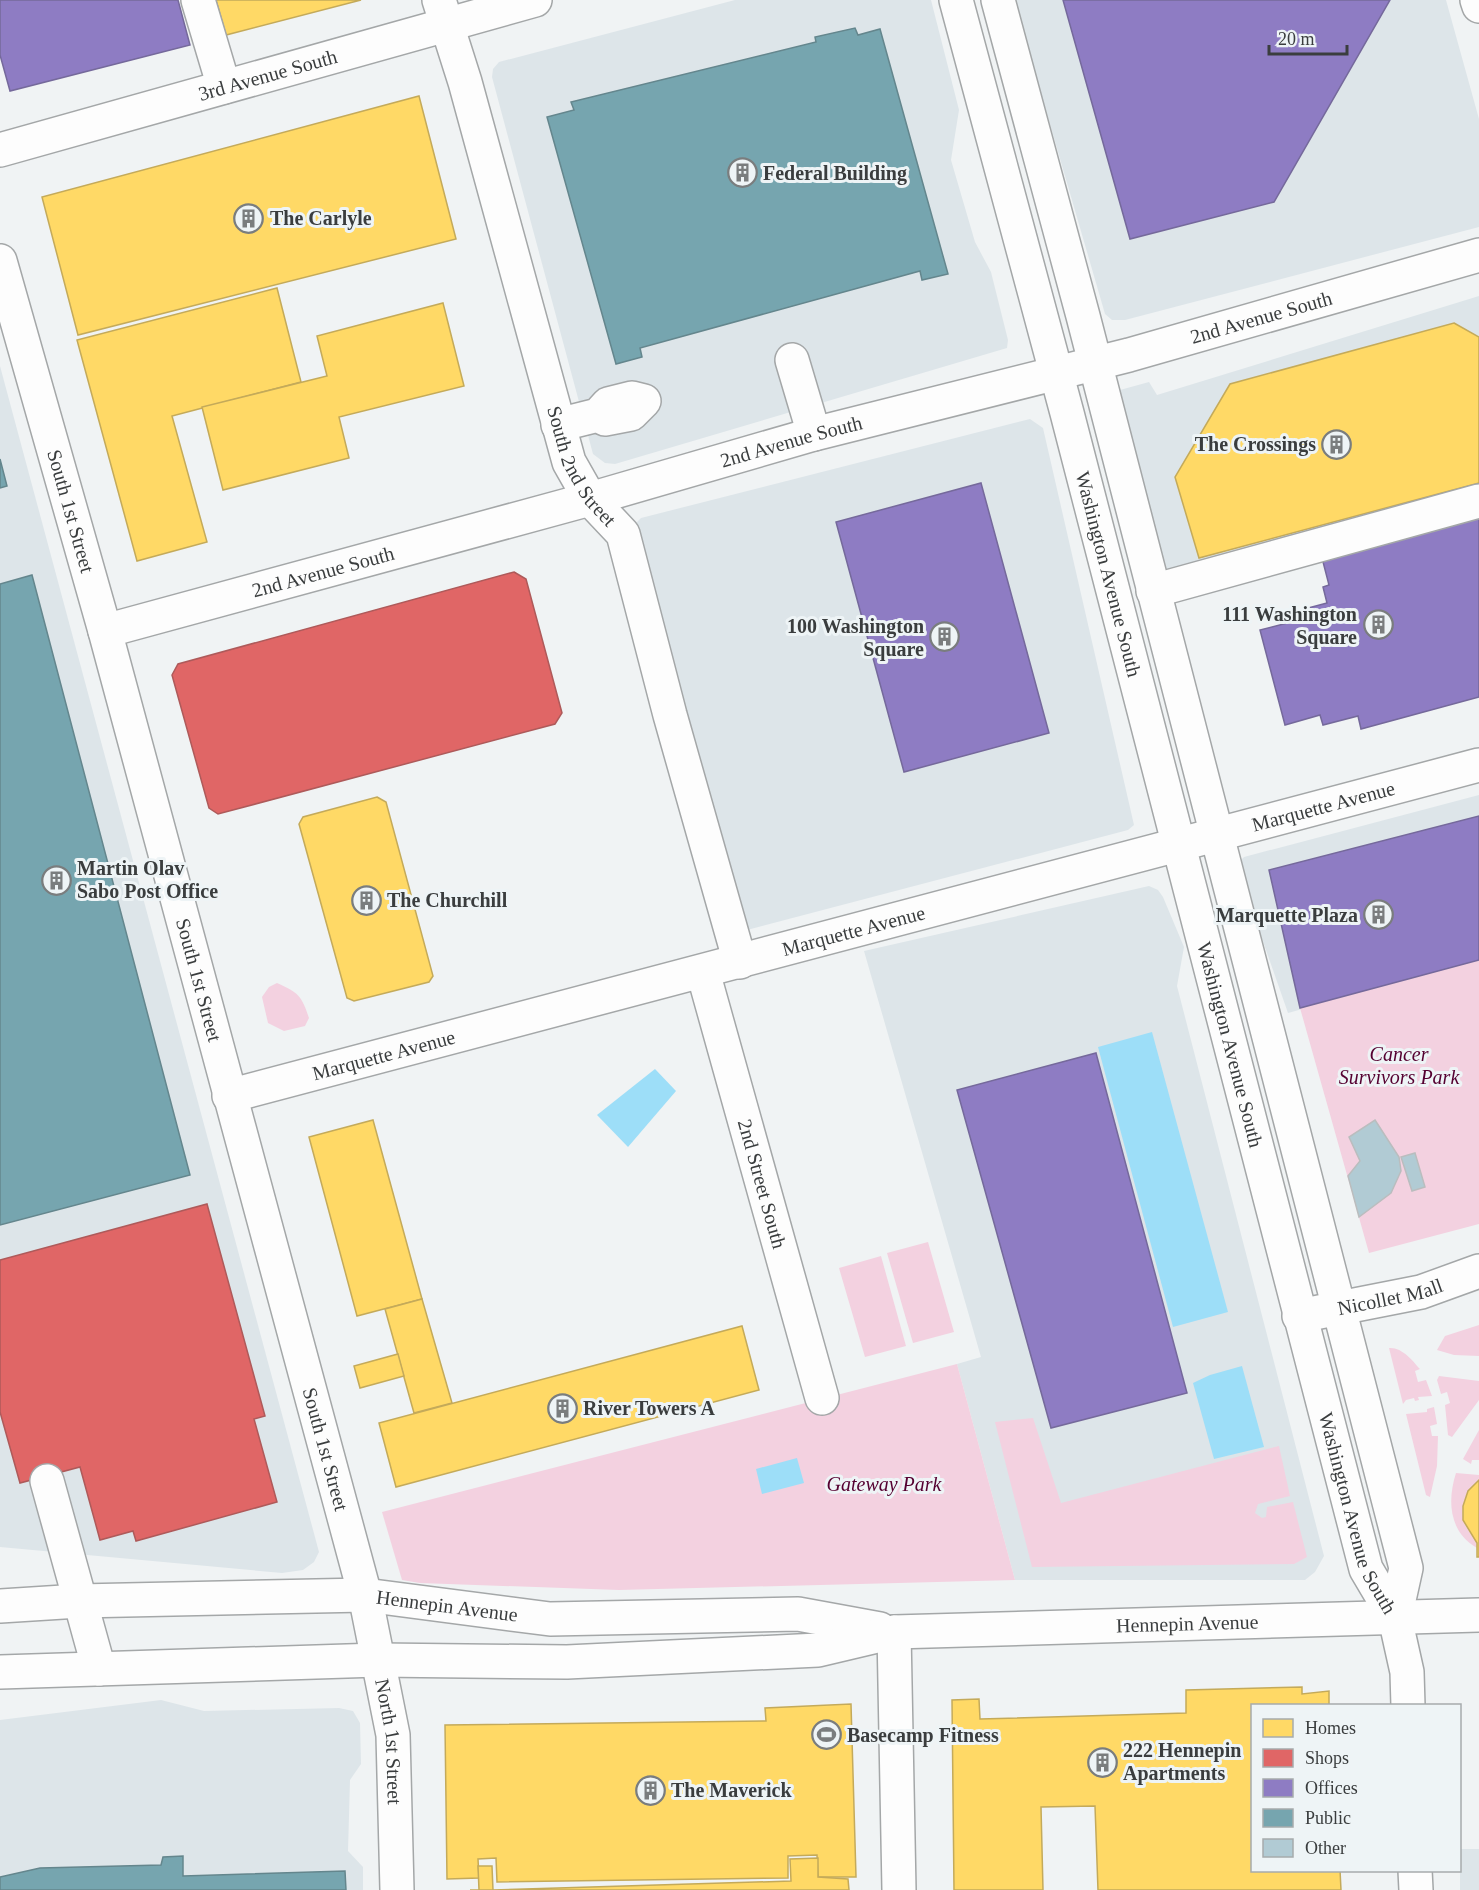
<svg xmlns="http://www.w3.org/2000/svg" width="1479" height="1890" viewBox="0 0 1479 1890" font-family="'Times New Roman',serif">
<style>
.built{fill:#dde5e9}
.green{fill:#f3d1e0}
.water{fill:#9ddef8}
.homes{fill:#ffd966;stroke:#c4aa5a;stroke-width:1.5}
.shops{fill:#e06666;stroke:#ae5a5a;stroke-width:1.5}
.offices{fill:#8e7cc3;stroke:#75699b;stroke-width:1.5}
.public{fill:#76a5af;stroke:#64868d;stroke-width:1.5}
.building{fill:#b1cbd4;stroke:#babdbe;stroke-width:1.5}
.lines{fill:none;stroke-linecap:round;stroke-linejoin:round}
.minor-casing{stroke:#a4a7a8;stroke-width:36}
.major-casing{stroke:#a4a7a8;stroke-width:36}
.minor{stroke:#fdfdfd;stroke-width:33}
.major{stroke:#fdfdfd;stroke-width:33}
.labels{text-anchor:middle;stroke-width:6;stroke-linejoin:round;paint-order:stroke}
.street-label{font-size:20px;fill:#3a3d3e;stroke:#eef4f6}
.poi-label{font-size:20px;font-weight:bold;fill:#3a3d3e;stroke:#eef4f6;text-anchor:start}
.park-label{font-size:20px;font-style:italic;fill:#550031;stroke:#eef4f6}
</style>
<rect width="100%" height="100%" fill="#f0f3f4"/>
<g class="built">
<polygon points="735,0 931,0 959,110 951,160 975,242 991,272 1008,340 1007,348 615,464 605,463 593,454 492,77 493,69 499,62"/>
<polygon points="1014,0 1446,0 1479,119 1479,227 1125,320 1112,320 1105,314"/>
<polygon points="1479,296 1479,503 1168,585 1117,395 1120,390 1149,382 1157,395"/>
<polygon points="0,366 319,1552 314,1562 303,1570 282,1573 0,1547"/>
<polygon points="1030,419 1043,428 1134,825 1128,830 747,930 635,531 636,523 641,518"/>
<polygon points="1479,795 1479,960 1288,1013 1238,870 1239,862 1244,857"/>
<polygon points="1149,886 1158,890 1163,897 1184,947 1177,986 1324,1556 1315,1572 1305,1580 1015,1580 957,1364 981,1357 864,951"/>
<polygon points="161,1700 204,1711 339,1708 353,1711 360,1723 361,1764 350,1780 348,1851 363,1867 363,1890 0,1890 0,1720"/>
<rect x="1460" y="1849" width="19" height="41"/>
</g>
<g class="green">
<polygon points="1479,960 1479,1224 1369,1253 1300,1008"/>
<path d="M 277,983 C 299,993 301,995 309,1018 L 305,1026 L 284,1031 L 268,1023 L 262,997 L 269,987 Z"/>
<polygon points="928,1242 954,1332 913,1343 887,1253"/>
<polygon points="881,1256 906,1346 865,1357 839,1268"/>
<polygon points="1479,1325 1479,1356 1454,1355 1437,1350 1445,1336"/>
<path d="M 1389,1348 C 1402,1347 1412,1360 1420,1369 L 1415,1371 L 1418,1382 L 1426,1380 L 1432,1396 L 1418,1397 L 1419,1400 L 1415,1401 L 1414,1398 L 1406,1400 L 1403,1404 Z"/>
<polygon points="957,1364 1015,1580 619,1590 420,1583 402,1580 382,1512"/>
<polygon points="1439,1376 1479,1381 1479,1400 1452,1437 1448,1435 1445,1405 1450,1403 1447,1392 1441,1394 1437,1380"/>
<polygon points="1434,1407 1437,1424 1430,1426 1432,1436 1438,1436 1437,1466 1430,1497 1426,1495 1406,1414 1427,1412 1427,1409"/>
<polygon points="1033,1418 1061,1503 1279,1446 1290,1496 1258,1504 1255,1513 1262,1518 1266,1517 1267,1507 1293,1502 1307,1557 1294,1564 1032,1567 995,1422"/>
<polygon points="1479,1430 1479,1460 1472,1460 1471,1464 1463,1459"/>
<path d="M 1456,1473 L 1479,1475 L 1477,1548 C 1449,1532 1447,1501 1456,1473 Z"/>
</g>
<g class="water">
<polygon points="1152,1032 1228,1312 1173,1327 1098,1047"/>
<polygon points="655,1069 676,1091 628,1147 597,1115"/>
<polygon points="1242,1366 1264,1447 1214,1459 1193,1383 1210,1375"/>
<polygon points="797,1458 804,1483 762,1494 756,1469"/>
</g>
<g class="homes">
<polygon points="216,0 361,0 226,35"/>
<polygon points="419,96 456,239 78,335 42,197"/>
<polygon points="277,288 301,382 172,416 207,542 137,561 77,340"/>
<polygon points="443,303 464,386 339,417 349,458 223,490 202,407 327,376 317,336"/>
<polygon points="1454,323 1479,337 1479,483 1199,558 1175,477 1230,384"/>
<polygon points="377,797 386,802 433,976 429,982 354,1001 347,998 299,824 303,817"/>
<polygon points="373,1120 422,1299 357,1316 309,1137"/>
<polygon points="422,1299 452,1403 414,1413 385,1309"/>
<polygon points="742,1326 759,1390 396,1487 379,1423"/>
<polygon points="398,1354 404,1376 360,1388 354,1366"/>
<polygon points="1479,1480 1479,1557 1477,1557 1477,1543 1463,1520 1463,1506 1468,1491"/>
<polygon points="1302,1687 1302,1694 1329,1691 1329,1706 1252,1706 1252,1870 1340,1870 1341,1890 1098,1890 1095,1806 1041,1807 1043,1890 954,1890 952,1700 979,1699 980,1719 1186,1713 1186,1690"/>
<polygon points="851,1704 856,1877 818,1877 817,1855 788,1856 788,1878 497,1882 496,1858 478,1859 479,1878 447,1879 445,1725 766,1721 765,1708"/>
<polygon points="818,1858 818,1877 848,1879 849,1890 470,1890 479,1890 478,1866 492,1866 493,1890 791,1881 790,1859"/>
</g>
<g class="shops">
<polygon points="514,572 526,579 562,713 555,724 218,814 209,808 172,675 178,664"/>
<polygon points="207,1204 265,1416 254,1419 277,1502 136,1541 133,1531 100,1540 80,1467 20,1483 0,1412 0,1260"/>
</g>
<g class="offices">
<polygon points="0,0 178,0 190,45 10,91 0,55"/>
<polygon points="1063,0 1390,0 1274,202 1130,239"/>
<polygon points="981,483 1049,733 904,772 836,522"/>
<polygon points="1479,513 1479,697 1361,729 1358,716 1323,725 1320,715 1285,725 1260,630 1295,621 1293,612 1327,603 1323,587 1329,585 1321,554"/>
<polygon points="1479,816 1479,960 1300,1008 1269,870"/>
<polygon points="1096,1053 1187,1393 1051,1428 957,1090"/>
</g>
<g class="public">
<polygon points="855,28 858,35 880,29 948,274 922,280 920,271 640,348 642,357 616,364 547,117 574,110 571,102 816,42 815,37"/>
<polygon points="0,459 7,486 0,488"/>
<polygon points="32,575 190,1175 0,1225 0,584"/>
<polygon points="183,1856 183,1876 345,1871 346,1890 0,1890 0,1877 40,1868 161,1865 163,1857"/>
</g>
<g class="building">
<polygon points="1375,1120 1399,1157 1401,1171 1391,1193 1359,1217 1348,1176 1360,1161 1349,1137"/>
<polygon points="1415,1153 1425,1187 1412,1191 1401,1157"/>
</g>
<g class="lines">
<defs>
<g id="minor">
<polyline points="198,0 224,87"/>
<path id="s1" d="M 439,0 L 465,82 L 569,462 L 590,499 L 623,534 L 670,715 L 740,962"/>
<path id="s2" d="M 0,261 L 105,631 L 365,1595 L 393,1735 L 397,1890"/>
<polyline points="792,360 814,434"/>
<polyline points="558,425 598,415 608,404 632,398 644,401 631,414 605,419 598,415"/>
<polyline points="1153,591 1479,501"/>
<path id="s3" d="M 105,631 L 590,499 L 814,434 L 1129,355 L 1479,255"/>
<path id="s4" d="M 703,972 L 822,1398"/>
<path id="s5" d="M 229,1096 L 1479,765"/>
<path id="s6" d="M 1299,1316 L 1421,1292 L 1479,1271"/>
<polyline points="47,1481 99,1669"/>
<polyline points="894,1632 899,1890"/>
</g>
<g id="major">
<path id="s7" d="M 956,0 L 1067,413 L 1366,1569 L 1395,1618 L 1407,1672 L 1408,1706"/>
<polyline points="998,0 1083,316 1406,1568 1395,1618"/>
<polyline points="1477,0 1479,6"/>
<path id="s8" d="M 0,150 L 535,0"/>
<path id="s9" d="M 0,1606 L 79,1601 L 365,1595 L 550,1619 L 798,1614 L 880,1629"/>
<path id="s10" d="M 0,1672 L 378,1660 L 567,1662 L 818,1650 L 894,1632 L 1479,1615"/>
<polyline points="1415,1870 1416,1890"/>
</g>
</defs>
<use href="#minor" class="minor-casing"/>
<use href="#major" class="major-casing"/>
<use href="#minor" class="minor"/>
<use href="#major" class="major"/>
</g>
<defs>
<symbol id="building-ring" viewBox="-11 -11 22 22"><circle r="9.5" fill="#eef4f6" stroke="#7a7d7e" stroke-width="1.5"/><path d="M-4-6H4V6H1V3H-1V6H-4ZM-2.5-4.3h1.7v1.8h-1.7ZM.8-4.3h1.7v1.8H.8ZM-2.5-1h1.7V.8h-1.7ZM.8-1h1.7V.8H.8Z" fill="#7a7d7e"/></symbol>
<symbol id="stadium-ring" viewBox="-11 -11 22 22"><circle r="9.5" fill="#eef4f6" stroke="#7a7d7e" stroke-width="1.5"/><path d="M0-5a6.5 5 0 1 0 0 10a6.5 5 0 1 0 0-10ZM-3.5-1.8h7v3.6h-7Z" fill="#7a7d7e"/></symbol>
</defs>
<g fill-rule="evenodd">
<use href="#building-ring" x="726" y="156" width="33" height="33"/>
<use href="#building-ring" x="232" y="202" width="33" height="33"/>
<use href="#building-ring" x="1320" y="428" width="33" height="33"/>
<use href="#building-ring" x="1362" y="608" width="33" height="33"/>
<use href="#building-ring" x="928" y="620" width="33" height="33"/>
<use href="#building-ring" x="40" y="864" width="33" height="33"/>
<use href="#building-ring" x="350" y="884" width="33" height="33"/>
<use href="#building-ring" x="1362" y="898" width="33" height="33"/>
<use href="#building-ring" x="546" y="1392" width="33" height="33"/>
<use href="#stadium-ring" x="810" y="1718" width="33" height="33"/>
<use href="#building-ring" x="1086" y="1746" width="33" height="33"/>
<use href="#building-ring" x="634" y="1774" width="33" height="33"/>
</g>
<g class="labels">
<g class="street-label">
<text dy="7" stroke="none"><textPath href="#s8" startOffset="278">3rd Avenue South</textPath></text>
<text dy="7" stroke="none"><textPath href="#s3" startOffset="1198">2nd Avenue South</textPath></text>
<text dy="7" stroke="none"><textPath href="#s3" startOffset="712">2nd Avenue South</textPath></text>
<text dy="7" stroke="none"><textPath href="#s1" startOffset="489">South 2nd Street</textPath></text>
<text dy="7" stroke="none"><textPath href="#s2" startOffset="260">South 1st Street</textPath></text>
<text dy="7" stroke="none"><textPath href="#s3" startOffset="226">2nd Avenue South</textPath></text>
<text dy="7" stroke="none"><textPath href="#s7" startOffset="594">Washington Avenue South</textPath></text>
<text dy="7" stroke="none"><textPath href="#s5" startOffset="1132">Marquette Avenue</textPath></text>
<text dy="7" stroke="none"><textPath href="#s5" startOffset="646">Marquette Avenue</textPath></text>
<text dy="7" stroke="none"><textPath href="#s2" startOffset="746">South 1st Street</textPath></text>
<text dy="7" stroke="none"><textPath href="#s7" startOffset="1080">Washington Avenue South</textPath></text>
<text dy="7" stroke="none"><textPath href="#s5" startOffset="160">Marquette Avenue</textPath></text>
<text dy="7" stroke="none"><textPath href="#s4" startOffset="220">2nd Street South</textPath></text>
<text dy="7" stroke="none"><textPath href="#s6" startOffset="93">Nicollet Mall</textPath></text>
<text dy="7" stroke="none"><textPath href="#s2" startOffset="1232">South 1st Street</textPath></text>
<text dy="7" stroke="none"><textPath href="#s7" startOffset="1566">Washington Avenue South</textPath></text>
<text dy="7" stroke="none"><textPath href="#s9" startOffset="448">Hennepin Avenue</textPath></text>
<text dy="7" stroke="none"><textPath href="#s10" startOffset="1190">Hennepin Avenue</textPath></text>
<text dy="7" stroke="none"><textPath href="#s2" startOffset="1532">North 1st Street</textPath></text>
</g>
<g class="poi-label">
<text x="763" y="180">Federal Building</text>
<text x="270" y="225">The Carlyle</text>
<text x="1316" y="451" text-anchor="end">The Crossings</text>
<text x="1357" y="621" text-anchor="end">111 Washington<tspan x="1357" dy="23">Square</tspan></text>
<text x="924" y="633" text-anchor="end">100 Washington<tspan x="924" dy="23">Square</tspan></text>
<text x="77" y="875">Martin Olav<tspan x="77" dy="23">Sabo Post Office</tspan></text>
<text x="387" y="907">The Churchill</text>
<text x="1358" y="922" text-anchor="end">Marquette Plaza</text>
<text x="583" y="1415">River Towers A</text>
<text x="847" y="1742">Basecamp Fitness</text>
<text x="1123" y="1757">222 Hennepin<tspan x="1123" dy="23">Apartments</tspan></text>
<text x="671" y="1797">The Maverick</text>
</g>
<g class="park-label">
<text x="1399" y="1061">Cancer<tspan x="1399" dy="23">Survivors Park</tspan></text>
<text x="884" y="1491">Gateway Park</text>
</g>
</g>
<rect x="1251" y="1704" width="210" height="168" fill="#eef4f6" stroke="#a6abac" stroke-width="1.5"/>
<rect x="1263" y="1719" width="30" height="18" fill="#ffd966" stroke="#a6abac" stroke-width="1.5"/>
<text x="1305" y="1734" font-size="18" fill="#3a3d3e">Homes</text>
<rect x="1263" y="1749" width="30" height="18" fill="#e06666" stroke="#a6abac" stroke-width="1.5"/>
<text x="1305" y="1764" font-size="18" fill="#3a3d3e">Shops</text>
<rect x="1263" y="1779" width="30" height="18" fill="#8e7cc3" stroke="#a6abac" stroke-width="1.5"/>
<text x="1305" y="1794" font-size="18" fill="#3a3d3e">Offices</text>
<rect x="1263" y="1809" width="30" height="18" fill="#76a5af" stroke="#a6abac" stroke-width="1.5"/>
<text x="1305" y="1824" font-size="18" fill="#3a3d3e">Public</text>
<rect x="1263" y="1839" width="30" height="18" fill="#b1cbd4" stroke="#a6abac" stroke-width="1.5"/>
<text x="1305" y="1854" font-size="18" fill="#3a3d3e">Other</text>
<path d="M1269 45v9h78v-9" fill="none" stroke="#3a3d3e" stroke-width="3"/>
<text x="1278" y="45" font-size="18" fill="#3a3d3e" stroke="#eef4f6" stroke-width="4.5" paint-order="stroke">20 m</text>
</svg>
